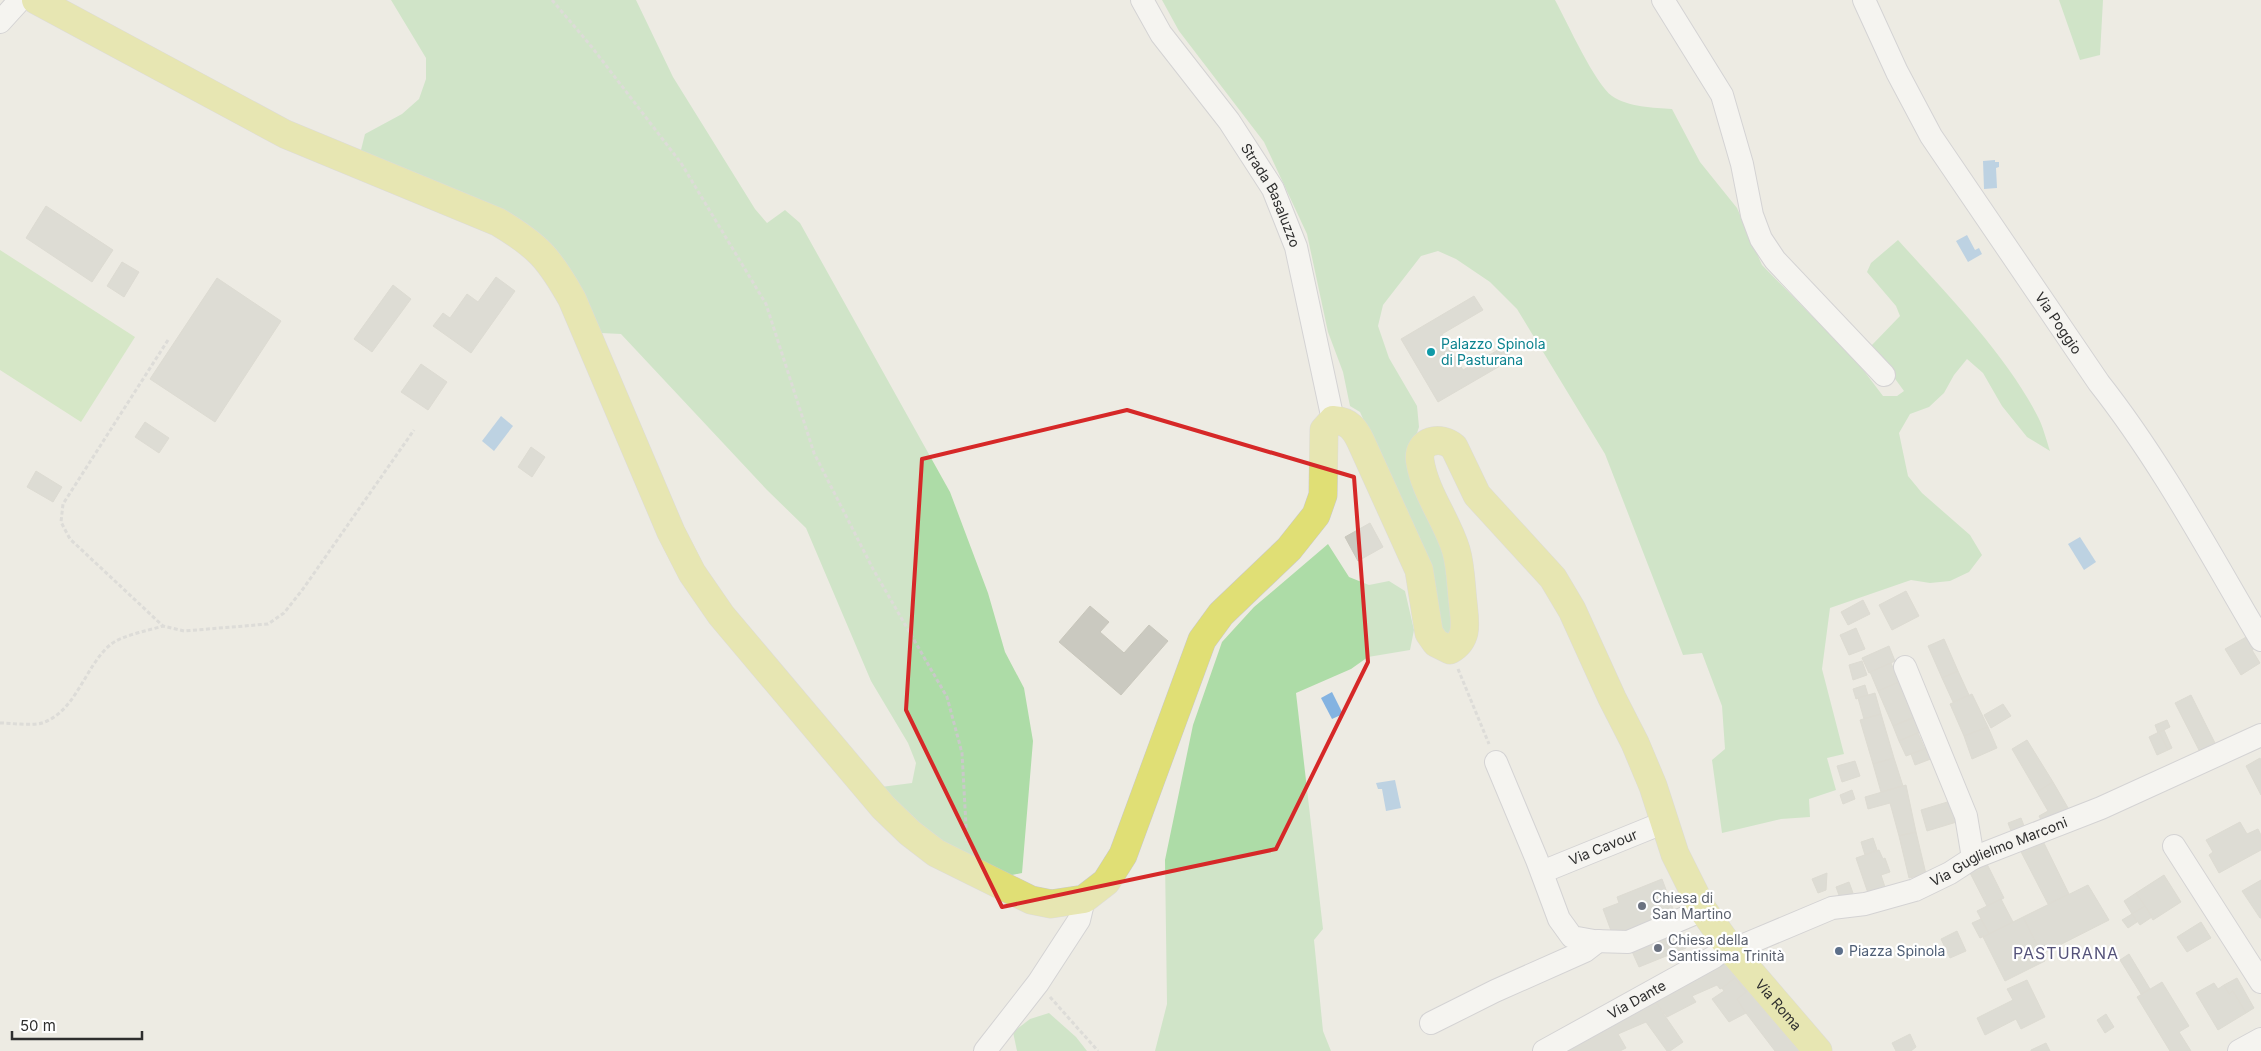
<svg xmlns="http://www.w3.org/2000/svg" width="2261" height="1051" viewBox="0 0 2261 1051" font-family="Inter,sans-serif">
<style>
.green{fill:#addca7}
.pitch{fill:#bae2a4}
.water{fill:#84b3e1}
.building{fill:#cac9c0;stroke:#c9c7bc}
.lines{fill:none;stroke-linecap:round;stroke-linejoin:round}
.minor-casing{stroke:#b6b6c0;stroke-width:24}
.major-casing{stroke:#c9c9c9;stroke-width:29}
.path{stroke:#c9c9c9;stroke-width:3;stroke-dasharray:4 2.5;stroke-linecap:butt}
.minor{stroke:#fff;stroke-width:22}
.major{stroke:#e0df75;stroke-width:28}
.marked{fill:none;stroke:#d62828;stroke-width:4;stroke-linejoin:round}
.culture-dot{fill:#0f9aa8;stroke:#fff;stroke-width:2}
.worship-dot{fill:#6b7280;stroke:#fff;stroke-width:2}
.service-dot{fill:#5c6f8a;stroke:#fff;stroke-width:2}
.labels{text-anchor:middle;stroke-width:4.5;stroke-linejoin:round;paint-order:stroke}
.street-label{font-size:14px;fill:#2e2e2e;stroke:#fff}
.culture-label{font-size:14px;fill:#0d838f;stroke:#fff;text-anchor:start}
.worship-label{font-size:14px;fill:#5b616d;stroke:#fff;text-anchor:start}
.service-label{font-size:14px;fill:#4e5e75;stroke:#fff;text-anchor:start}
.quarter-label{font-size:16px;letter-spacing:1px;fill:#55537a;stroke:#fff}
</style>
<rect width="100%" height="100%" fill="#edebe3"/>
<g class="green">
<polygon points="391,0 636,0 673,77 755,209 767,223 785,210 800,223 950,492 988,593 1005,652 1024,688 1033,741 1022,873 1007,876 937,838 907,815 881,787 912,783 916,763 908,743 871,681 806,528 767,490 621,334 601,333 574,283 360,154 365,134 402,114 419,99 426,79 426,58"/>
<path d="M 1162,0 L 1555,0 C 1567,22 1595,84 1612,96 C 1628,107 1654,108 1672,109 L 1700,162 L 1737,208 L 1762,265 L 1858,363 L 1883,396 L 1897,396 L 1904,391 L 1871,346 L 1900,316 L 1896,306 L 1867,272 L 1871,263 L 1898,240 C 1945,292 2005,353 2037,415 C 2043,426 2046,439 2050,451 L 2027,437 L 2002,406 L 1983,373 L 1967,359 L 1954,375 L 1944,393 L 1929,407 L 1910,414 L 1899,433 L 1908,476 L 1922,493 L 1970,535 L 1982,555 L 1969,572 L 1950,581 L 1930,583 L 1911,580 L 1830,608 L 1822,669 L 1844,754 L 1827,758 L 1836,790 L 1809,799 L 1810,817 L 1781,819 L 1722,833 L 1712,760 L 1725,749 L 1722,706 L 1702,653 L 1683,655 L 1605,454 L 1517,309 L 1490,282 L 1456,259 L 1438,251 L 1421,256 L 1383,305 L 1378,326 L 1389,358 L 1417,406 L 1419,427 L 1410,454 L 1453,582 L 1452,634 L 1445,636 L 1440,631 L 1408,518 L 1360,412 L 1350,406 L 1343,372 L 1328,332 L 1307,234 L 1264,142 L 1179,31 Z"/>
<polygon points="2059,0 2103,0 2100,55 2080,60"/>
<polygon points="1328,544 1349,577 1369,585 1389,581 1405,591 1414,630 1410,650 1368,657 1351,669 1296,693 1323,929 1314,940 1323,1031 1331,1051 1155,1051 1167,1004 1165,860 1193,725 1222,642 1254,607"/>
<polygon points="1049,1013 1076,1037 1087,1051 1017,1051 1013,1032 1030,1019"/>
</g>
<polygon class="pitch" points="0,250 135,337 81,422 0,370"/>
<g class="water">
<polygon points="1995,160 1995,162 1999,162 1999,167 1996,168 1997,188 1984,189 1983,161"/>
<polygon points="1967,235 1975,250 1979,248 1982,254 1968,262 1956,241"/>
<polygon points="501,416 513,426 494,451 482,441"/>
<polygon points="2080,537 2096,562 2084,570 2068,544"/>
<polygon points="1332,692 1343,714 1332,719 1321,698"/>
<polygon points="1395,780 1401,808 1386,811 1382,789 1378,789 1376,783"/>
</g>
<g class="building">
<polygon points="46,206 113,250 92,282 26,238"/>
<polygon points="122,262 139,272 124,297 107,286"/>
<polygon points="496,277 515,291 471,353 433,326 443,313 450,318 467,294 478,302"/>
<polygon points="217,278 281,321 215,422 150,379"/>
<polygon points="393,285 411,299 372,352 354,339"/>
<polygon points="1474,296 1483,310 1442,334 1463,370 1505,346 1512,359 1438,402 1401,339"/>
<polygon points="421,364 447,382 428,410 401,392"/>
<polygon points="145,422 169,438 159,453 135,437"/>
<polygon points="531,447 545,457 532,477 518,467"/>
<polygon points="36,471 62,487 53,502 27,487"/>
<polygon points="1370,523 1383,547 1358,561 1345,537"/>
<polygon points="1906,591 1919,616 1892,630 1879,605"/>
<polygon points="1863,600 1870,614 1848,625 1841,612"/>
<polygon points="1090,606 1109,622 1100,632 1124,653 1149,625 1168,641 1121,695 1059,642"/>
<polygon points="1856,628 1865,649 1849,655 1840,635"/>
<polygon points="2248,636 2255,648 2252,650 2260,663 2241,675 2225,649"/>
<polygon points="1944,639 1958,671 1942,678 1928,646"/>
<polygon points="1889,646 1895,661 1869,673 1862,658"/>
<polygon points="1862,661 1867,675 1853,680 1849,665"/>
<polygon points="1891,663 1899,682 1878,691 1870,672"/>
<polygon points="1958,671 1969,695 1953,702 1942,678"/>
<polygon points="1899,682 1914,717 1893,726 1878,691"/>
<polygon points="1865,685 1868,695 1856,699 1853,689"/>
<polygon points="1875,693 1881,714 1864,719 1858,698"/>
<polygon points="1972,694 1988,727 1964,736 1950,704"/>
<polygon points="2191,695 2218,749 2202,756 2175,703"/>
<polygon points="2003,704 2011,716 1991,728 1984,715"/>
<polygon points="1881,714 1894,758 1873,764 1860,720"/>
<polygon points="1918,716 1924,730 1899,741 1893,726"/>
<polygon points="2167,720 2170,727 2158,733 2155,725"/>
<polygon points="1988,727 1997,748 1972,759 1964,736"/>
<polygon points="2164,730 2172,748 2168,750 2159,732"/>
<polygon points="2159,732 2168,750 2157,755 2149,737"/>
<polygon points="1918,733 1925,749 1906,756 1899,741"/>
<polygon points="2027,740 2053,782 2037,792 2012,749"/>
<polygon points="1932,746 1936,757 1915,765 1911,754"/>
<polygon points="1894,758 1903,786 1881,792 1873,764"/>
<polygon points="2260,758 2261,760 2261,795 2246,766"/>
<polygon points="1855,761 1860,776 1842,782 1837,766"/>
<polygon points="2053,782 2071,813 2045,828 2039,816 2048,811 2037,792"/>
<polygon points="1906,785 1916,832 1899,836 1890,803 1868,809 1865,797"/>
<polygon points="1852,790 1855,799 1843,804 1840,795"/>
<polygon points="1954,800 1960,821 1927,831 1921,810"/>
<polygon points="2021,818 2026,831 2013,836 2008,823"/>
<polygon points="2240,822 2247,834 2258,829 2261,835 2261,850 2219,873 2209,855 2213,852 2206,840"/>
<polygon points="1916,832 1926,874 1909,878 1899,836"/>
<polygon points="2041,837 2069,894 2048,904 2018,846"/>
<polygon points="1873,838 1877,850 1865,855 1861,842"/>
<polygon points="1879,850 1883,859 1885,858 1890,872 1881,875 1886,890 1869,896 1856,858"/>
<polygon points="1985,860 2004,898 1987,906 1968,869"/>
<polygon points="1827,873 1826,890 1818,893 1812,879"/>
<polygon points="2164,875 2181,902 2153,920 2136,893"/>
<polygon points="1662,879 1677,919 1613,936 1603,909 1619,903 1617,897"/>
<polygon points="2261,880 2261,918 2260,918 2242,891"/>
<polygon points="1849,882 1853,893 1840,898 1836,887"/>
<polygon points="2088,885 2109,920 2042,954 2023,917"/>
<polygon points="2136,893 2145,906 2132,914 2124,901"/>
<polygon points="2001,899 2013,922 1989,934 1977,911"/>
<polygon points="2145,906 2152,917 2140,925 2132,914"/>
<polygon points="2132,914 2137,922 2128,928 2122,920"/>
<polygon points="2023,917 2045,961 2005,981 1983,937"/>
<polygon points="1981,919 1989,934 1980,938 1972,923"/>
<polygon points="2201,922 2211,938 2187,952 2177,937"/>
<polygon points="1677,928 1686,948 1639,967 1630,947"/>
<polygon points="1957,931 1966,951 1950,958 1941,939"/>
<polygon points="2129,954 2150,989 2141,994 2120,960"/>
<polygon points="1727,957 1752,988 1746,992 1735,978 1722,988 1720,989 1717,985 1692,996 1696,1002 1667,1017 1652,997"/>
<polygon points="1735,978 1746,992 1737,999 1746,1013 1729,1022 1712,999 1724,991 1722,988"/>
<polygon points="2237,978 2254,1008 2246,1013 2233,991 2229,994 2224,985"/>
<polygon points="2027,980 2045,1017 2021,1029 2016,1019 1985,1035 1977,1018 2013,1000 2007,989"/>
<polygon points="2162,982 2189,1026 2179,1032 2191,1051 2170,1051 2137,997"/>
<polygon points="2214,983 2218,989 2224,985 2229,994 2233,991 2246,1013 2218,1030 2196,993"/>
<polygon points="1752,988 1799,1051 1775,1051 1746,1013 1737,999"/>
<polygon points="1652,997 1683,1042 1670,1051 1667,1051 1646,1022 1618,1034 1626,1048 1620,1051 1550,1051"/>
<polygon points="2106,1014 2114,1027 2105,1033 2097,1020"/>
<polygon points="1910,1034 1916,1047 1911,1051 1896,1051 1892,1043"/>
<polygon points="2046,1043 2050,1051 2031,1051 2031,1050"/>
</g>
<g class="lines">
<defs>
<g id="minor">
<path id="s1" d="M 1142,0 L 1161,34 L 1229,121 L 1273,189 L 1296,247 L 1333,420"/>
<polyline points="1663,0 1722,95 1742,164 1752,215 1761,239 1775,260 1884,375"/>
<path id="s2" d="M 1864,0 L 1897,72 L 1931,136 L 2099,383 C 2162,463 2210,554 2261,640"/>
<polyline points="0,22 20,0"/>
<polyline points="1905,667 1966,816 1973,858"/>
<polyline points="1496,762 1537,860 1559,919 1572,937 1594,941 1628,942 1703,910"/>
<polyline points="2174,846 2261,982"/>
<path id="s3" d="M 1542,872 L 1665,822"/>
<path id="s4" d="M 1733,952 L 1744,945 L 1832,908 L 1865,904 L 1915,890 L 1950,873 L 1973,858 L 2101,808 L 2261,735"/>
<polyline points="1431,1023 1495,991 1585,951 1598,941"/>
<polyline points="985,1051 1038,983 1079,920 1084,899"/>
<path id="s5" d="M 1544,1051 L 1714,957 L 1729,946"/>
<polyline points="2239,1051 2261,1039"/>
</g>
<g id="major">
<path id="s6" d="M 36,0 L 285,134 L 498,222 C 538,246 549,258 572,299 L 671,532 L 692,573 L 721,615 L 883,807 L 910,833 L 936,853 L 1031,900 L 1051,904 L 1084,899 L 1106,882 L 1123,855 L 1202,640 L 1221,614 L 1289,549 L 1316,515 L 1323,495 L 1324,430 L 1333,420 C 1349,421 1355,429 1361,442 L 1419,570 L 1429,633 L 1436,643 L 1450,650 C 1469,639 1465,623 1463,603 C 1461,586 1461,567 1456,550 C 1447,520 1425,493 1420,461 C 1417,440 1441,435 1454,447 L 1477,495 L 1553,578 L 1572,610 L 1612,698 L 1635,743 L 1653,786 L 1675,854 L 1703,910 L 1733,952 L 1818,1051"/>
</g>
</defs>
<use href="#minor" class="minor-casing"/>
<use href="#major" class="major-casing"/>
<g class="path">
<polyline points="552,0 591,46 681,163 766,304 814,453 873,569 947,697 962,753 967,844"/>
<polyline points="168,340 63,504 61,522 70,539 163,626 184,631 268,624 284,613 303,589 414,430"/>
<polyline points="1458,669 1489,744"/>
<path d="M 0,723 C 11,723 32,726 42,723 C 76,712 85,666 110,645 C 122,635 147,631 163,626"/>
<polyline points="1050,997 1098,1051"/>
</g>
<use href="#minor" class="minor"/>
<use href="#major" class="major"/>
</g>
<path d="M0 0H2261V1051H0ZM 1127,410 L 1354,477 L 1368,662 L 1276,849 L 1002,907 L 906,710 L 922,459 Z" fill="#edebe3" fill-opacity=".55" fill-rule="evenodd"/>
<path class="marked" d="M 1127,410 L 1354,477 L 1368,662 L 1276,849 L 1002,907 L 906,710 L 922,459 Z"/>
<circle class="culture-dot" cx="1431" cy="352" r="5"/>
<g class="worship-dot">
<circle cx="1642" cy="906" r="5"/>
<circle cx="1658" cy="948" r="5"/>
</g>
<circle class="service-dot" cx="1839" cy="951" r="5"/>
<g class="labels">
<g class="street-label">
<text dy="5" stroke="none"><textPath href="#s1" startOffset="235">Strada Basaluzzo</textPath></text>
<text dy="5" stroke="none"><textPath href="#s2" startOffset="378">Via Poggio</textPath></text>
<text dy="5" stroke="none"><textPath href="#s3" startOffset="66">Via Cavour</textPath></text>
<text dy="5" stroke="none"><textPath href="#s4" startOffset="286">Via Guglielmo Marconi</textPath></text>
<text dy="5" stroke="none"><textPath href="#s5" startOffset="106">Via Dante</textPath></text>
<text dy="5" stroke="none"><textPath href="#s6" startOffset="3185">Via Roma</textPath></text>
</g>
<g class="culture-label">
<text x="1441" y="349">Palazzo Spinola<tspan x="1441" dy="16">di Pasturana</tspan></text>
</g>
<g class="worship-label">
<text x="1652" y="903">Chiesa di<tspan x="1652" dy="16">San Martino</tspan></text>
<text x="1668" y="945">Chiesa della<tspan x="1668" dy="16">Santissima Trinità</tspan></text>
</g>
<g class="service-label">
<text x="1849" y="956">Piazza Spinola</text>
</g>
<g class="quarter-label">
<text x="2066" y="959">PASTURANA</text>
</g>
</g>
<path d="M12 1031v8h130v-8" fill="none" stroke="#2e2e2e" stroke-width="2.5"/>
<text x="20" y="1031" font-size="15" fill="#2e2e2e" stroke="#ffffff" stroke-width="4" paint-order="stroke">50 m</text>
</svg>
